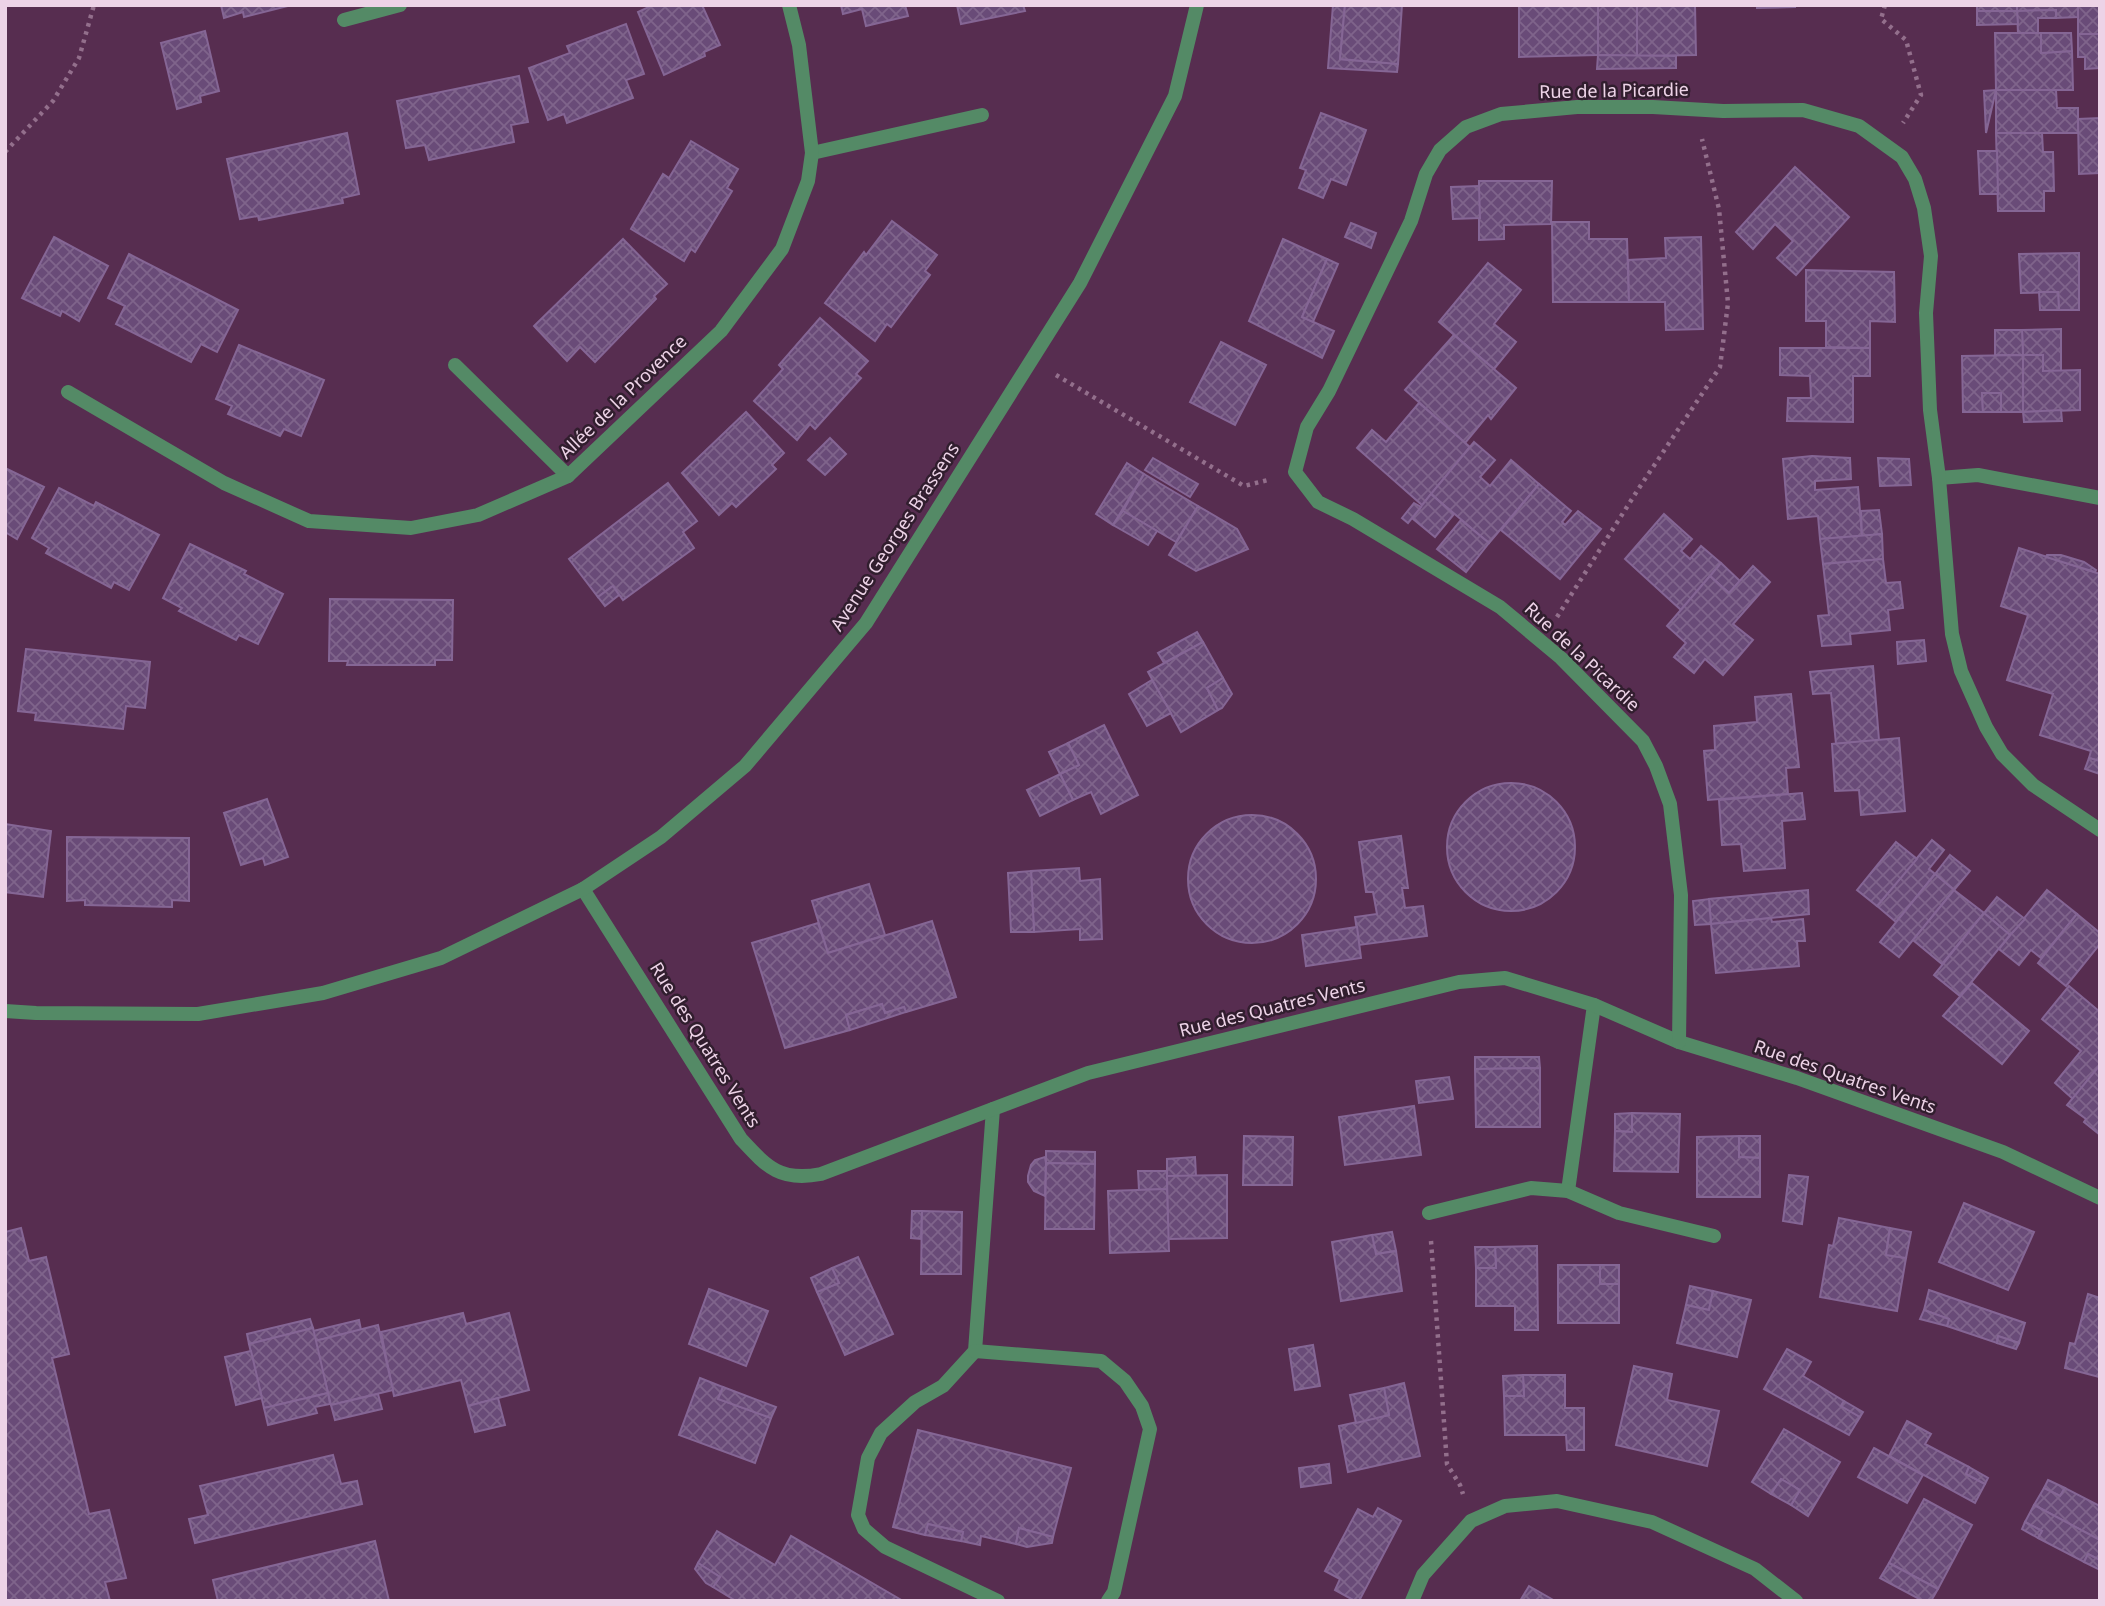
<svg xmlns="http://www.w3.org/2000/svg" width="2105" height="1606" viewBox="0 0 2105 1606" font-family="'Noto Sans',sans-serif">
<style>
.building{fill:url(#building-cross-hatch);stroke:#856695;stroke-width:2}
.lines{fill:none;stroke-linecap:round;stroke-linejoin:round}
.path{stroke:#936f8c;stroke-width:4.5;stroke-dasharray:3.5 5;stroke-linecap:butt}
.service{stroke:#548a66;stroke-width:14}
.minor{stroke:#548a66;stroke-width:14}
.tertiary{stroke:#548a66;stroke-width:14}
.labels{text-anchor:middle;stroke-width:5;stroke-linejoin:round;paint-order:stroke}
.street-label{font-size:18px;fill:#edd3e7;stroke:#311e2e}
</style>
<defs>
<pattern id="building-cross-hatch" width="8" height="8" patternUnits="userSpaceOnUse" patternTransform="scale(1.75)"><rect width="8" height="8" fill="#694b78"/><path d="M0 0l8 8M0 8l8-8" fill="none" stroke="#7f648b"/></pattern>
</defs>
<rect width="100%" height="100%" fill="#572d50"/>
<g class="building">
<polygon points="221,5 287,5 288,6 244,17 243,12 224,18"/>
<polygon points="653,5 702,5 720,45 704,52 705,56 664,75 638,12"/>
<polygon points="841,5 905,5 908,16 866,26 862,9 843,14"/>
<polygon points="957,5 1023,5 1025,11 961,24"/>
<polygon points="1333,5 1345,5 1340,59 1398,64 1397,72 1328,68"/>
<polygon points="1345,5 1402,5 1398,64 1340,59"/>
<polygon points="1519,5 1598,5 1598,55 1519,57"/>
<polygon points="1598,5 1637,5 1637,56 1598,55"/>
<polygon points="1637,5 1695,5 1696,55 1637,56"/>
<polygon points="1757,5 1795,5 1795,7 1757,8"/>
<rect x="1977" y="5" width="40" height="6"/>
<polygon points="2017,5 2078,5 2078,17 2056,18 2056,10 2017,11"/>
<rect x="2078" y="5" width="22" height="29"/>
<polygon points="2056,10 2056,18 2038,18 2038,33 2018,33 2017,11"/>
<polygon points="1977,11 2017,11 2018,24 1977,25"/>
<polygon points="626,24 644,74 626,80 633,98 567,123 564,114 548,120 529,68 570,53 567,46"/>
<polygon points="205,31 219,91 200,96 201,102 177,109 161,43"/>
<polygon points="1995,33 2041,33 2041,53 2072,51 2073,90 1996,90"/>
<polygon points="2041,33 2071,33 2072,51 2041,53"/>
<polygon points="2078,34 2100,34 2100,68 2085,69 2085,57 2078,57"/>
<polygon points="1598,55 1676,56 1676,68 1597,69"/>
<polygon points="519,76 528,122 511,125 514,142 429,160 425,145 406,148 397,101"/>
<polygon points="1996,90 2056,90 2057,108 2078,108 2078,133 1996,133"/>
<polygon points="1996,90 1986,133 1984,91"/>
<polygon points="1321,113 1366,130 1346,185 1331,179 1323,198 1299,188 1306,170 1300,168"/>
<polygon points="2100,118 2100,173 2079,174 2078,119"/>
<polygon points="347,133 359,194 342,198 343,203 259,220 258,216 240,219 227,159"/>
<polygon points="1996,133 2042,133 2043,152 2053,152 2054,191 2044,191 2044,211 1998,211"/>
<polygon points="691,141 738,169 727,188 732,191 695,252 691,249 684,261 631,229 663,174 669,178"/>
<polygon points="1978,151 1997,151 1998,194 1980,194"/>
<polygon points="1795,167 1849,217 1796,275 1777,258 1793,241 1775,224 1753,249 1736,232"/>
<polygon points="1479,181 1552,181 1551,224 1504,225 1504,239 1479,240"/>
<polygon points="1479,186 1480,218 1453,219 1451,187"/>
<polygon points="892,221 937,255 925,271 930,275 891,327 887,324 875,341 825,303 864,252 866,255"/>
<polygon points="1552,222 1589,222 1589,239 1627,239 1629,302 1553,302"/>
<polygon points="1351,223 1376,233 1371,248 1345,237"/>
<polygon points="54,237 108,266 79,321 62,311 60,316 22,298"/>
<polygon points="1701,237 1703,329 1666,330 1665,302 1629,302 1628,260 1666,258 1665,238"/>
<polygon points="623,239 667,284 654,296 656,299 595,362 580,347 567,361 534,326"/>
<polygon points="1283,239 1327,259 1302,317 1334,331 1322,358 1249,321"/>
<polygon points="2079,253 2079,310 2059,310 2058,292 2021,293 2019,254"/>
<polygon points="129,254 238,310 217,352 201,344 191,362 116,324 125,306 108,298"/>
<polygon points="1327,259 1338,264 1313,322 1302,317"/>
<polygon points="1488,263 1521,290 1494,324 1516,342 1494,369 1439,322"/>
<polygon points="1806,270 1894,272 1895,322 1870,321 1870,348 1826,347 1826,321 1806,321"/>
<polygon points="2039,292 2058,292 2059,310 2040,310"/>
<polygon points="820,318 868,361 856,374 861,378 815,429 810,424 797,440 754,401 783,369 779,365"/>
<polygon points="2061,329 2061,371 2043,371 2043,355 2023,355 2022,330"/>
<polygon points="1995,330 2022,330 2023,355 1995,355"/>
<polygon points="1454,335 1516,388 1491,419 1488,415 1465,443 1405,390"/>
<polygon points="1221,342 1266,365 1235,425 1190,402"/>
<polygon points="239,345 324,380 301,436 284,429 280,436 228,414 232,406 216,399"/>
<polygon points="1780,348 1870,348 1870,376 1853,376 1853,422 1787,421 1788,398 1811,398 1810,376 1780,375"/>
<polygon points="2023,355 2043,355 2043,371 2080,370 2080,410 2023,412"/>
<polygon points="2023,355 2023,412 2001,412 2001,393 1982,393 1983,412 1963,412 1962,356"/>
<polygon points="1982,393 2001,393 2001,412 1983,412"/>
<polygon points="1419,403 1470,447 1422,505 1357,448 1372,430 1386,442"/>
<polygon points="2061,410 2062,421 2024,422 2023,412"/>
<polygon points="746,412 784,453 772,465 776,469 736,507 732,503 719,515 682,473"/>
<polygon points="830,438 846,454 825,475 808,460"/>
<polygon points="1474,442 1495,460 1480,477 1490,486 1511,460 1539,484 1489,543 1431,494"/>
<polygon points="1812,456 1850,458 1851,479 1815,481 1815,490 1858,487 1862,536 1820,539 1818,516 1788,519 1783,459"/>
<polygon points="1153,458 1198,484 1190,497 1145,470"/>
<polygon points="1878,458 1909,459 1911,485 1880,486"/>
<polygon points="1127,463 1144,474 1113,525 1096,514"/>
<polygon points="5,468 44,487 17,539 5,532"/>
<polygon points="1144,474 1198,506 1176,542 1123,511"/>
<polygon points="668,483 697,521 683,532 694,548 623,600 613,586 598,597 569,559"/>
<polygon points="1539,484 1571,511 1562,522 1565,525 1578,511 1601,529 1560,579 1501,530"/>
<polygon points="59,488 94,506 96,502 159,535 129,590 114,582 111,588 46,553 49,548 32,538"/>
<polygon points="1431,494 1454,514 1435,537 1412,518"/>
<polygon points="1414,503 1421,507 1408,523 1402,518"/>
<polygon points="1198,506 1237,529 1248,549 1196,571 1169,555"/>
<polygon points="1879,510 1882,534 1862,536 1861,511"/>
<polygon points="1123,511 1157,531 1148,545 1113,525"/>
<polygon points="1664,514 1692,539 1681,551 1690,559 1701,546 1721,563 1681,610 1625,559"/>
<polygon points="1461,520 1489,543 1466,572 1437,549"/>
<polygon points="1882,534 1883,559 1823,564 1820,539"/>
<polygon points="190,544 246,571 244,574 283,594 258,644 239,635 236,640 179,611 182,608 163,598"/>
<polygon points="2019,548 2100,574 2100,761 2089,758 2091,751 2040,735 2053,694 2007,680 2028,615 2001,606"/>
<polygon points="2047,555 2061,555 2084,562 2096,570 2095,572 2046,557"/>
<polygon points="1883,559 1886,583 1900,582 1903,608 1888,610 1890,630 1850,634 1851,644 1822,646 1818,616 1829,615 1823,564"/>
<polygon points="1721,563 1740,581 1729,593 1710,576"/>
<polygon points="1753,566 1770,582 1733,624 1753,640 1723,675 1705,659 1694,673 1674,657 1686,643 1667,626 1710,576 1729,593"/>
<polygon points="613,586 619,595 605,606 598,597"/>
<polygon points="330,599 453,600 452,660 435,660 435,665 347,665 348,661 329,661"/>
<polygon points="1197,632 1203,642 1164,663 1158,653"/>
<polygon points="1924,640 1926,661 1898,664 1897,642"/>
<polygon points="1203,642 1223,678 1207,688 1218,710 1181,732 1148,672"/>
<polygon points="26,649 150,662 145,708 126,706 123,729 35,720 36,713 18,711"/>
<polygon points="1873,666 1879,740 1836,744 1831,693 1813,694 1810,672"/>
<polygon points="1223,678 1232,694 1222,708 1218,710 1207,688"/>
<polygon points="1152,680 1171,713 1147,726 1129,694"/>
<polygon points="1791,694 1799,767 1786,768 1788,794 1708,800 1704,751 1715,750 1714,726 1757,722 1755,697"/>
<polygon points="1104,725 1138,795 1101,814 1091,792 1073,800 1060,774 1079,765 1068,743"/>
<polygon points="1899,738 1905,811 1861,815 1859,790 1835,791 1832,744"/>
<polygon points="1068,743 1079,765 1060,774 1049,752"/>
<polygon points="2089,758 2100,761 2100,774 2085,769"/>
<polygon points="1060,774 1073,800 1040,816 1027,790"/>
<circle cx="1511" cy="847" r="64"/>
<polygon points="1802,793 1805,819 1782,821 1785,868 1744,871 1741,844 1722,845 1719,800"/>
<polygon points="267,799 288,857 265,865 263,858 241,865 224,813"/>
<circle cx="1252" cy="879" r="64"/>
<polygon points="5,824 51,831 43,897 5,892"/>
<polygon points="1401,836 1408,888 1402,888 1405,908 1423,906 1427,936 1359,945 1355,917 1377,914 1373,892 1366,892 1359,842"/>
<polygon points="67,837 189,838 189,901 172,900 172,907 85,905 85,900 67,901"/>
<polygon points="1932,840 1944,850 1929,869 1935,874 1896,922 1877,906"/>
<polygon points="1896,842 1917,859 1877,906 1857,890"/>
<polygon points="1950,855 1970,871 1954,890 1935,874"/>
<polygon points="1079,868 1080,881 1100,879 1102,939 1080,940 1080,929 1034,932 1031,871"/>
<polygon points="1031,871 1034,932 1011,932 1008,873"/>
<polygon points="1935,874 1954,890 1899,957 1880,942"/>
<polygon points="869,884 885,935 828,953 812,901"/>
<polygon points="1808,890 1809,914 1711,924 1709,899"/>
<polygon points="1954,890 1984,913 1942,964 1913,940"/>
<polygon points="2047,890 2077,914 2041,958 2031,950 2019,965 1999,949"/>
<polygon points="1997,897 2025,919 2010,935 1984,913"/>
<polygon points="1709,899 1711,924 1695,925 1693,901"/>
<polygon points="1984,913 2010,935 1960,996 1934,975"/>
<polygon points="2077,914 2100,933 2100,944 2066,986 2038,963"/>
<polygon points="1771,918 1772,922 1803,919 1805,941 1797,941 1799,966 1716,973 1711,924"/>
<polygon points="932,921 956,997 906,1012 904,1007 885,1013 882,1004 846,1015 850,1030 785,1048 752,943 818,923 828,953"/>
<polygon points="1357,927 1361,958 1306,966 1302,935"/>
<polygon points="1972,983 2029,1031 2002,1064 1943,1016"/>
<polygon points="2069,986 2100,1012 2100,1065 2073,1099 2055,1083 2081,1051 2042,1019"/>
<polygon points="882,1004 885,1013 904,1007 906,1012 850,1030 846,1015"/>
<polygon points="1475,1057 1539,1057 1540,1068 1475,1069"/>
<polygon points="2100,1065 2100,1135 2084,1122 2086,1119 2067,1105"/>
<polygon points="1540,1068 1540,1127 1476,1127 1475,1069"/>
<polygon points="1449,1077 1453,1099 1419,1103 1416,1081"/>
<polygon points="1414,1106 1421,1155 1345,1165 1339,1117"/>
<polygon points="1632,1113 1632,1132 1615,1131 1615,1114"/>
<polygon points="1632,1113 1680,1114 1678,1172 1614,1171 1615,1131 1632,1132"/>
<polygon points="1244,1136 1293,1137 1292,1185 1243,1185"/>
<polygon points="1739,1136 1760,1136 1760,1158 1739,1157"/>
<polygon points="1739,1136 1739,1157 1760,1158 1760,1197 1697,1197 1697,1137"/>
<polygon points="1046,1151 1095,1152 1095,1164 1046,1163"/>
<polygon points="1045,1157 1046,1163 1045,1196 1034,1191 1028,1182 1028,1176 1031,1165 1035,1160"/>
<polygon points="1195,1157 1196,1176 1167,1176 1167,1159"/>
<polygon points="1046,1163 1095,1164 1094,1229 1045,1229"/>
<polygon points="1138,1171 1167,1171 1167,1189 1139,1190"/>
<polygon points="1227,1175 1227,1238 1168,1239 1167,1176"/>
<polygon points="1789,1175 1808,1177 1802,1224 1783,1221"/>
<polygon points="1167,1189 1169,1251 1110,1253 1108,1191"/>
<polygon points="1964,1203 2034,1232 2008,1290 1939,1262"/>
<polygon points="912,1211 922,1211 921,1239 911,1238"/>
<polygon points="922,1211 962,1212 961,1274 921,1274"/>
<polygon points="1839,1218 1890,1228 1886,1255 1906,1258 1897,1311 1820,1297 1829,1245 1833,1246"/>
<polygon points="21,1228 29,1261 46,1257 69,1354 52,1358 89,1514 109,1510 126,1578 105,1582 110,1601 5,1601 5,1232"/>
<polygon points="1890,1228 1911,1232 1906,1258 1886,1255"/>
<polygon points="1392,1232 1396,1251 1376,1254 1372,1235"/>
<polygon points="1372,1235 1376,1254 1396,1251 1402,1291 1341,1301 1332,1242"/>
<polygon points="1537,1246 1538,1330 1515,1330 1515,1306 1476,1306 1476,1268 1496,1268 1495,1247"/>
<polygon points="1475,1247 1495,1247 1496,1268 1476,1268"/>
<polygon points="858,1257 893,1334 845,1355 817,1292 839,1283 832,1268"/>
<polygon points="1558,1265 1600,1265 1600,1284 1619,1284 1619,1323 1558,1323"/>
<rect x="1600" y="1265" width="19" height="19"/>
<polygon points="832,1268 839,1283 817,1292 811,1278"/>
<polygon points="1690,1286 1713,1291 1709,1310 1686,1305"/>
<polygon points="709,1289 768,1311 746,1366 689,1344"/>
<polygon points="1929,1290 2025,1323 2019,1343 1998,1336 1997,1343 1947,1326 1949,1319 1924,1310"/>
<polygon points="1713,1291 1751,1300 1737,1357 1677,1343 1686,1305 1709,1310"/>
<polygon points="2088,1294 2100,1298 2099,1377 2065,1368 2070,1343 2075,1344"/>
<polygon points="1924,1310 1949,1319 1947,1326 1920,1319"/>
<polygon points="463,1313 466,1324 509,1313 529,1390 468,1406 461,1380 394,1396 381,1332"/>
<polygon points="310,1319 313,1328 249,1344 247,1334"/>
<polygon points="359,1320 361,1330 315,1341 313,1331"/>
<polygon points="378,1325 393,1390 331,1405 315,1341"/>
<polygon points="313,1328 328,1393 264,1408 249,1344"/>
<polygon points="1998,1336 2019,1343 2016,1349 1997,1343"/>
<polygon points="1313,1345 1320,1386 1295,1390 1289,1349"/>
<polygon points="1787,1349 1811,1362 1803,1376 1844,1401 1841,1406 1860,1417 1849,1435 1764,1389"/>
<polygon points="251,1351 262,1398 236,1405 225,1357"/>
<polygon points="1634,1366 1672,1374 1667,1400 1719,1411 1707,1466 1616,1445"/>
<polygon points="1523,1375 1565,1375 1565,1408 1584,1408 1584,1450 1567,1450 1566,1435 1505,1435 1504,1396 1524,1396"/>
<polygon points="1523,1375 1524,1396 1504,1396 1503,1376"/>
<polygon points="700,1378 723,1387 718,1399 771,1418 755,1463 679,1435"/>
<polygon points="1404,1383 1420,1456 1348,1472 1339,1426 1389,1415 1384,1388"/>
<polygon points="723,1387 776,1407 771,1418 718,1399"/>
<polygon points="1384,1388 1389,1415 1356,1423 1350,1395"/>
<polygon points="328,1393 330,1404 315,1407 317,1413 268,1425 264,1408"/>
<polygon points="378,1394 382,1409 335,1420 331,1405"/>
<polygon points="498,1398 505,1425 475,1432 468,1406"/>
<polygon points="1844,1401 1863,1412 1860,1417 1841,1406"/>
<polygon points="1907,1421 1931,1434 1925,1444 1969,1467 1966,1474 1985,1484 1975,1503 1889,1456"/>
<polygon points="1784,1429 1840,1462 1808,1516 1791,1505 1800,1490 1781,1479 1771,1494 1752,1482"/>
<polygon points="918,1430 1071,1468 1053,1537 1019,1528 1016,1544 981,1536 980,1545 961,1541 963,1532 928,1524 925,1535 893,1527"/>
<polygon points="1874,1448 1923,1475 1907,1503 1858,1477"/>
<polygon points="333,1455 341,1484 357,1481 362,1504 195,1543 189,1519 208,1515 200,1486"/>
<polygon points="1329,1464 1331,1483 1301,1487 1299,1468"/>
<polygon points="1969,1467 1988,1478 1985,1484 1966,1474"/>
<polygon points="1781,1479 1800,1490 1791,1505 1771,1494"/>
<polygon points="2048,1480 2065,1488 2060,1496 2044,1488"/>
<polygon points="2044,1488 2060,1496 2065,1488 2100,1506 2100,1540 2034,1505"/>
<polygon points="1924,1499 1972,1525 1938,1589 1889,1563"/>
<polygon points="2034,1505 2100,1540 2100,1560 2088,1554 2084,1562 2038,1538 2042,1531 2025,1522"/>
<polygon points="1378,1508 1401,1521 1359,1601 1355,1601 1335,1590 1340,1579 1325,1571 1358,1509 1373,1517"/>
<polygon points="2025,1522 2042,1531 2038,1538 2022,1529"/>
<polygon points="928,1524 963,1532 961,1541 925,1535"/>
<polygon points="1019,1528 1053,1537 1052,1543 1027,1547 1016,1544"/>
<polygon points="717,1531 775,1565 791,1536 903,1601 736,1601 713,1587 720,1577 698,1563"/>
<polygon points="375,1541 389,1601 218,1601 213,1580"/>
<polygon points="2088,1554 2100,1560 2100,1570 2084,1562"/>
<polygon points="698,1563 720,1577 713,1587 706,1583 695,1569"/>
<polygon points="1889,1563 1938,1589 1931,1601 1923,1601 1880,1578"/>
<polygon points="1529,1586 1555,1601 1520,1601"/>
</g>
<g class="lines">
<g class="path">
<polyline points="1885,5 1881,19 1906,40 1921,95 1903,123"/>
<polyline points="5,152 53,101 79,58 94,5"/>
<polyline points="1056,375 1244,486 1268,480"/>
<polyline points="1557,617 1639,488 1720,367 1728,303 1719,209 1702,139"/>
<polyline points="1431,1241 1447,1464 1460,1485 1463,1494"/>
</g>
<g class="service">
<polyline points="993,1109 975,1351 943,1386 915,1402 881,1433 868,1458 858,1515 864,1529 885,1547 998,1601"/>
<polyline points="1568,1191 1594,1005"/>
<polyline points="1429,1213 1531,1188 1568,1191 1619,1213 1714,1236"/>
<polyline points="975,1351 1101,1361 1125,1381 1142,1406 1150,1429 1114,1592 1108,1601"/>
</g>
<g class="minor">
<polyline points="344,20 400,5"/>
<polyline points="812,153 982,115"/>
<polyline points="455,365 568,476"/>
<polyline points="68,392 224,483 309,521 411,528 478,515 568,476 721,331 782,249 808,181 812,153 799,45 789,5"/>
<polyline points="1939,478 1978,475 2100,498"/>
<path d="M 583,889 L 741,1139 C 767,1167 780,1182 821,1174 L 1088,1073 L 1459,982 L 1505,978 L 1594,1005 L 1679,1042 L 1797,1078 L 2003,1152 L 2100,1198"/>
<polyline points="1679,1042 1681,895 1670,804 1656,766 1643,741 1561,658 1500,607 1353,519 1318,502 1295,472 1307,427 1329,391 1411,221 1426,174 1440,150 1466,127 1501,114 1577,107 1653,107 1723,111 1803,110 1859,126 1902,157 1915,179 1924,208 1931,256 1926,313 1930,410 1939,478 1952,634 1961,671 1986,727 2002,754 2033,785 2100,830"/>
<polyline points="1412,1601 1423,1575 1471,1521 1505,1506 1557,1501 1652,1522 1755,1569 1796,1601"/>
</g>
<polyline class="tertiary" points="5,1011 36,1013 198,1014 323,993 441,958 583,889 661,837 745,766 866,623 1080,283 1175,96 1197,5"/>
</g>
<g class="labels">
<g class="street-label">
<text transform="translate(1614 91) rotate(-1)" y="6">Rue de la Picardie</text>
<text transform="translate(623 397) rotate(-44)" y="6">Allée de la Provence</text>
<text transform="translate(895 537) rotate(-57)" y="6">Avenue Georges Brassens</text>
<text transform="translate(1582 657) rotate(43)" y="6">Rue de la Picardie</text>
<text transform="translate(1272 1008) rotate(-14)" y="6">Rue des Quatres Vents</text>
<text transform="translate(705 1045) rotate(58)" y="6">Rue des Quatres Vents</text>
<text transform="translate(1845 1077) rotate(19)" y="6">Rue des Quatres Vents</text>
</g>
</g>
<rect width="2105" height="1606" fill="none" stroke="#edd3e7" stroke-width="14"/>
</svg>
